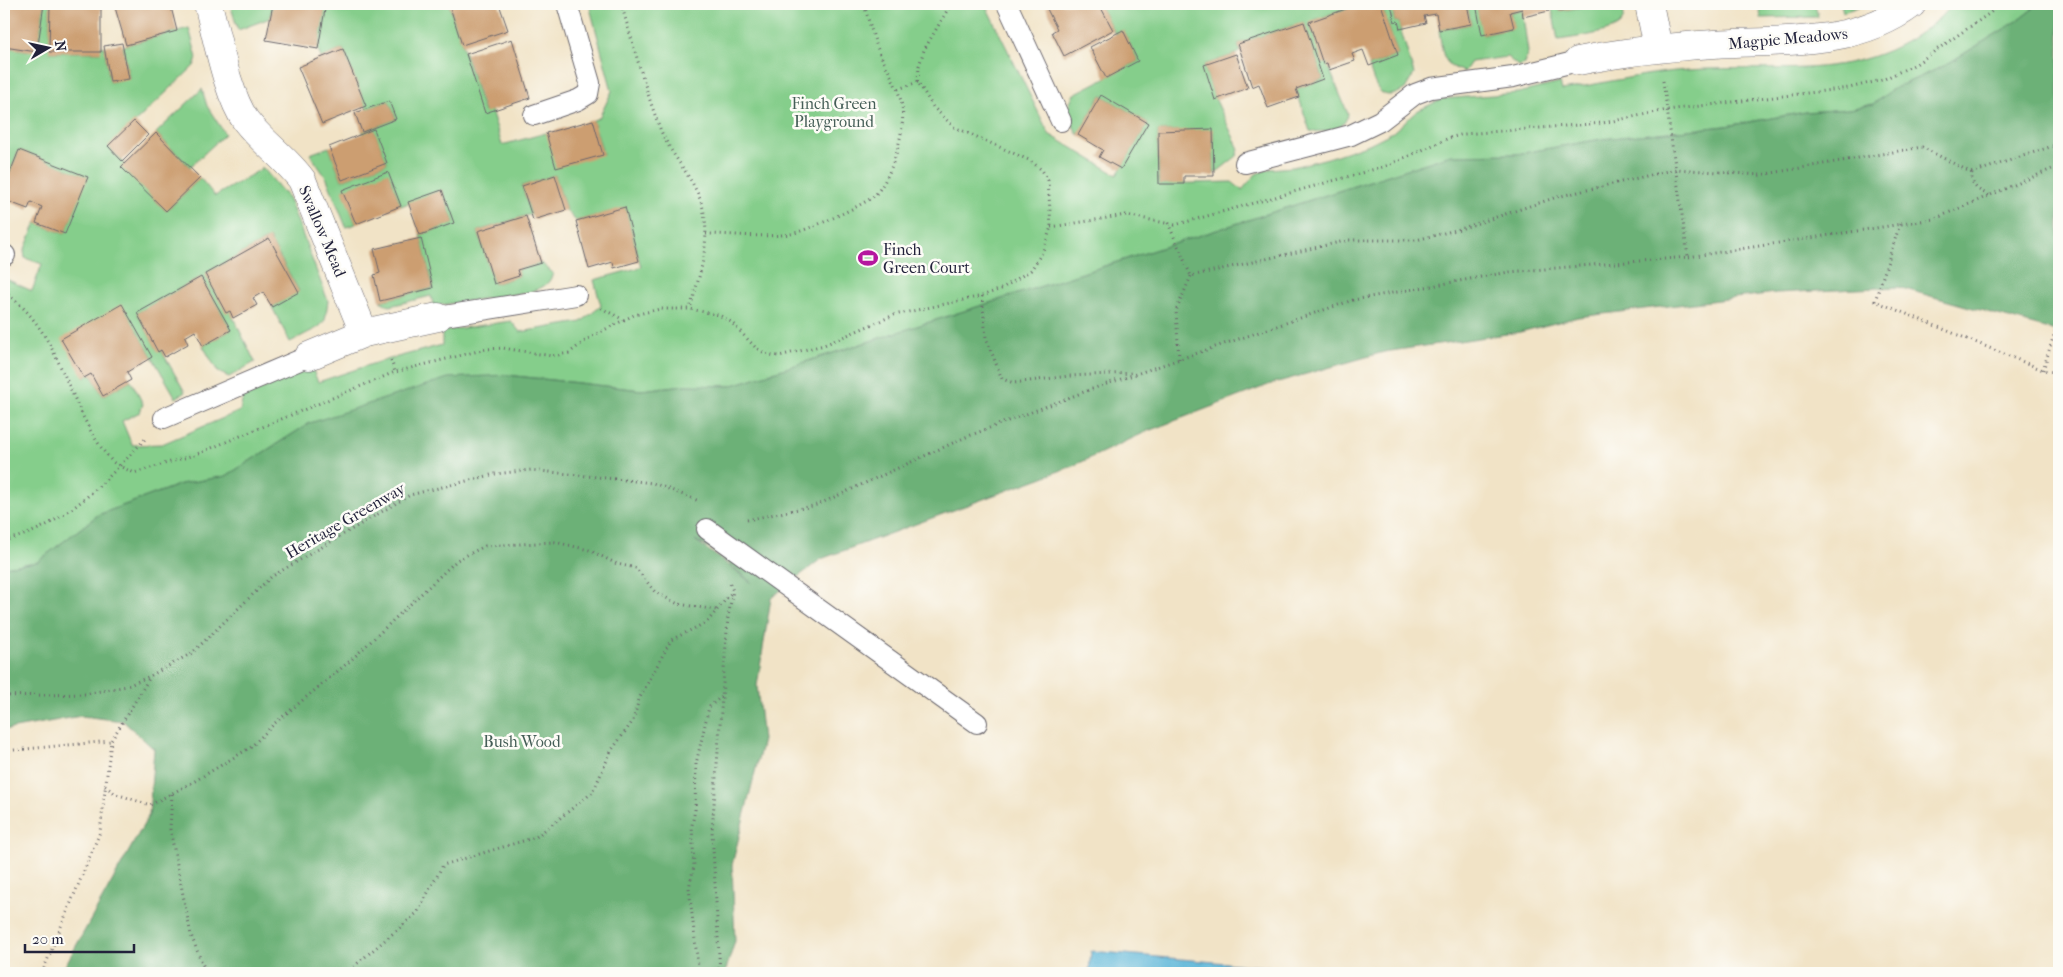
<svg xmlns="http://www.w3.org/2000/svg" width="2063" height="977" viewBox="0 0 2063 977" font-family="'IM FELL French Canon',serif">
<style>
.green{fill:#85ce8b;stroke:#547863}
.forest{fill:#6cb177;stroke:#476a59;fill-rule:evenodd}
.water{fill:#5ab5d8;stroke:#3e6c8a}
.building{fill:#cc9e71}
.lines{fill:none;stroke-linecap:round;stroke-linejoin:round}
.service-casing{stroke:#6a666c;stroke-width:22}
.minor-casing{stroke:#6a666c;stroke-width:29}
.path{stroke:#6a666c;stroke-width:3;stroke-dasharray:1 4;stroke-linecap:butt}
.service{stroke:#fff;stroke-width:20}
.minor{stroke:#fff;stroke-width:28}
.labels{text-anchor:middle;stroke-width:5;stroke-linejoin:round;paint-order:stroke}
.street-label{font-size:16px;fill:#22223b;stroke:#fdfcf7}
.park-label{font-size:16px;fill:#455e57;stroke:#fdfcf7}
.poi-label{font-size:16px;fill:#22223b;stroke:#fdfcf7;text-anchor:start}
</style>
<rect width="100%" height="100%" fill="#fdfcf7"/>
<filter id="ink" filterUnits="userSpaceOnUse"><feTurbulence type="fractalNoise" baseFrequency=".02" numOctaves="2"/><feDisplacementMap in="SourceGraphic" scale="10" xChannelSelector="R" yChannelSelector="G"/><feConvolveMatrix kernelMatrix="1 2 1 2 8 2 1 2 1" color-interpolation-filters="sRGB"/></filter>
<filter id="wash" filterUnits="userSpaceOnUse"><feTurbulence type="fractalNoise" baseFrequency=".0096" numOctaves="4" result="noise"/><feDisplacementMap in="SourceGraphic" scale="20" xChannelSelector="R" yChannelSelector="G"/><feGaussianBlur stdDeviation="1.12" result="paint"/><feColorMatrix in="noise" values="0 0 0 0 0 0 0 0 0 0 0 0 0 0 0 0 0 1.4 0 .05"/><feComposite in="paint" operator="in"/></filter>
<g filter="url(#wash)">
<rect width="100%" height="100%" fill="#f1e3c6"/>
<g class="green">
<path d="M 44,4 L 50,4 L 50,52 L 100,52 L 101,47 L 104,46 L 110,82 L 129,78 L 123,47 L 126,45 L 189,28 L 197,58 L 194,66 L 109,147 L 125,164 L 122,167 L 166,211 L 200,178 L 215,196 L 263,168 L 289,199 L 328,301 L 325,320 L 319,327 L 290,342 L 272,307 L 299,291 L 269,238 L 205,274 L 226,312 L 230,311 L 255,362 L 229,377 L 218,372 L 203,346 L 231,330 L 201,277 L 137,313 L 158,351 L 161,350 L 185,392 L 176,398 L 122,305 L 84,378 L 91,374 L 103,396 L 131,380 L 143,404 L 140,412 L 122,421 L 132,445 L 162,444 L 240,411 L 243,397 L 312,368 L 318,382 L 375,363 L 442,345 L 442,331 L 511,321 L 520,332 L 581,322 L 601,306 L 594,280 L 641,267 L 625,208 L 576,221 L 566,210 L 555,175 L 522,186 L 531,214 L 478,231 L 494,284 L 519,276 L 517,270 L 541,263 L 553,273 C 549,286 541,288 529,292 L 434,306 L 431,296 L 390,306 L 380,301 L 433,288 L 420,235 L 454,223 L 442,190 L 401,206 L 388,173 L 343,190 L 356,224 L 346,227 L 327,179 L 310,154 L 329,147 L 342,180 L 387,163 L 374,130 L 363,134 L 362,132 L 396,119 L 389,101 L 367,109 L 343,49 L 321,58 L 318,49 L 326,4 L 449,4 L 484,112 L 491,110 L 502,145 L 546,133 L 603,154 L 593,120 L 599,118 L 612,91 L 589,4 L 985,4 L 1049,134 L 1117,175 L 1148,123 L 1101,95 L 1078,135 L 1066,112 L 1074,94 L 1138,61 L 1123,31 L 1115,34 L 1099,4 L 1360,4 L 1309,22 L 1323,63 L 1327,63 L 1348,114 C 1344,132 1325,132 1310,131 L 1296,89 L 1323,79 L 1304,22 L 1238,44 L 1240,51 L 1236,54 L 1204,65 L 1214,96 L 1239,149 L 1237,156 L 1214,174 L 1213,130 L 1158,131 L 1159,184 L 1232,182 L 1242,190 L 1256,174 L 1269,169 L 1293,167 L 1328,158 L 1369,144 L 1393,132 L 1417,111 L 1442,99 L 1518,93 L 1560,83 L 1562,90 C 1599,84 1637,75 1675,71 C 1782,61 1868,92 1954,4 L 2039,4 L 2017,21 L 1944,66 L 1893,89 L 1874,104 L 1849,109 L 1806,112 L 1726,126 L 1602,139 L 1517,154 L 1451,155 L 730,386 L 685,385 L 641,390 L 507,375 L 310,423 L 226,476 L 181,484 L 98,515 L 37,562 L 4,567 L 4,278 L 32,291 L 42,264 L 25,258 L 24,251 L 36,223 L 65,234 L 87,177 L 19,150 L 4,188 L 4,47 L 37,52 Z"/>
<polygon points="230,4 273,4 270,18 238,30"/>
<path d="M 1381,4 L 1391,4 L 1395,22 L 1398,21 L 1414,74 L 1405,89 C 1380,105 1375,86 1369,66 L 1398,55 Z"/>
<path d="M 1467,4 L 1476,4 L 1483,35 L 1513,28 L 1510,12 L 1522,9 L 1528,52 L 1524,64 L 1518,66 L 1507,57 L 1471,62 L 1464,72 C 1440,64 1443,52 1439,30 L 1471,24 Z"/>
<path d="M 1551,4 L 1558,4 L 1559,11 L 1600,4 L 1623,4 C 1624,10 1625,18 1621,23 C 1614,33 1571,38 1558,40 Z"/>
<polygon points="1759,4 1815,4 1818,17 1761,18"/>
<polygon points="1841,4 1867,4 1843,12"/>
<polygon points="202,89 207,106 225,134 190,167 156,133"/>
</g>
<path class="forest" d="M 2039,4 L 2059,4 L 2059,332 L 1898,287 L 1776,293 L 1578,317 L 1520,332 L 1384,352 L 1271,384 L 1148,431 L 1073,466 L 821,559 L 771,598 L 757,686 L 763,740 L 732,865 L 735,941 L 725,973 L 61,973 L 149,815 L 154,749 L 123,721 L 81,716 L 4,730 L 4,567 L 37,562 L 98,515 L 181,484 L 226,476 L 310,423 L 448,378 L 507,375 L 641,390 L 685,385 L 730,386 L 1451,155 L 1517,154 L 1602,139 L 1726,126 L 1806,112 L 1849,109 L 1873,104 L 1893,89 L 1944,66 L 2017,21 ZM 695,540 L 710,548 L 752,583 Z"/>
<polygon class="water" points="1091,951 1338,973 1089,973"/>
<g id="blocks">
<g class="building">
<polygon points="4,4 44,4 37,52 4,47"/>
<polygon points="50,4 101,4 101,52 49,52"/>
<polygon points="114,4 162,4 164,9 171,7 177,31 126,45"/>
<polygon points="273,4 326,4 318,49 266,40"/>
<polygon points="449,4 499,4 508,30 462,45"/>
<polygon points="1053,4 1099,4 1113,30 1064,56 1052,32 1057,29 1046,7"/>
<polygon points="1360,4 1381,4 1398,55 1369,66 1363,50 1352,54 1355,61 1329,70 1327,63 1323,64 1309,22"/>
<polygon points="1391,4 1467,4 1471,24 1439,30 1436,14 1424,16 1426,23 1400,29 1398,21 1395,22"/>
<polygon points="1476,4 1548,4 1549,11 1523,17 1522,9 1510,12 1514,28 1482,35"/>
<polygon points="1558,4 1583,4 1583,6 1559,11"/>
<polygon points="1304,22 1323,79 1296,89 1299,97 1268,108 1259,84 1252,87 1238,44"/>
<polygon points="1123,30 1138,61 1106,78 1090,47"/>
<polygon points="512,39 530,98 485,113 466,54"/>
<polygon points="122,43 129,79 110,82 104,46"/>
<polygon points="343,49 366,106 322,124 298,67"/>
<polygon points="1236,54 1248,88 1215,100 1204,65"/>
<polygon points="1101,95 1148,123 1121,169 1099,157 1103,150 1078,135"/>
<polygon points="389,101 396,119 362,132 355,113"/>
<polygon points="593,120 603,155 556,168 546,133"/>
<polygon points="134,121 148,135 122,161 108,146"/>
<polygon points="374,129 387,163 342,180 329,147"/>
<polygon points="1213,129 1214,176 1184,176 1184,184 1159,184 1158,131"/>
<polygon points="156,133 200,178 166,211 121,167"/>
<polygon points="19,150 88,177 65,234 36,223 42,207 31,202 28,209 4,200 6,192 4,188"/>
<polygon points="388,172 401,206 356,224 342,190"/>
<polygon points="555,175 566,210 533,220 522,186"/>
<polygon points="442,190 454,223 420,235 408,202"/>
<polygon points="625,207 639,261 614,268 613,262 589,269 576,221"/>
<polygon points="526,216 541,263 517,270 519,276 494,284 478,231"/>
<polygon points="269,238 299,292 272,307 263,292 253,298 257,305 233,318 230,311 226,313 205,274"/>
<polygon points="421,238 433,288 380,301 374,275 380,273 374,249"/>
<polygon points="201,277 231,330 203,346 195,331 185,337 188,344 165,357 161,350 158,352 137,313"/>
<polygon points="122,304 152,357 127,372 131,380 103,396 91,374 84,378 61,339"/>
</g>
</g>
</g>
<g filter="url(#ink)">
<use href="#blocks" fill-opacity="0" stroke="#6a666c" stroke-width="1"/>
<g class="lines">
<defs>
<g id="service">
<polyline points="1007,4 1061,121"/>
<polyline points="534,115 578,100 588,94 590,83 567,4"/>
<polyline points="1245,163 1351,135 1380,121 1415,94 1431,88 1513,77 1578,61"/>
<polyline points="4,255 5,255"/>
<polyline points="438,317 576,295"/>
<polyline points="164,418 309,356"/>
<polyline points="707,529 977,723"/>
</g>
<g id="minor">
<path d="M 208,4 C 217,37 227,94 246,121 C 263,143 286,158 302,180 L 364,333"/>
<polyline points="1649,4 1658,48"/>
<path d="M 1578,61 C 1623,52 1668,47 1714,44 C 1781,40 1855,47 1912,4"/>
<polyline points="309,356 364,333 438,317"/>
</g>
</defs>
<use href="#service" class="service-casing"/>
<use href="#minor" class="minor-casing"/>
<g class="path">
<path d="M 621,4 C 634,46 645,90 661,131 C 670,152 686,170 696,190 C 716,229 701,270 690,309"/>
<polyline points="1663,81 1688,257"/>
<polyline points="898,89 918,82"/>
<path d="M 1989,195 C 1978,190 1971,187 1972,173 L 2059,144"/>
<polyline points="1168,223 1191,276 1349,240 1416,240 1460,229 1557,197 1676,169 1760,175 1922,147 1972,173"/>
<polyline points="1900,224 1875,301 2043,370 2059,373"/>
<polyline points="1051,227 1126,215 1175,225 1386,166 1449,138 1464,134 1603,123 1667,110 1849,88 1882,80 1916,64 1990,13 2000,4"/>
<path d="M 706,234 C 733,234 763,238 790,234 C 804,232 865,205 875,195 C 892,177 906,130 902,106 C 898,84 885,67 877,47 C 872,33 868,18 864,4"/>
<path d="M 4,292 C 62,330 67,410 111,460 C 116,466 127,469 134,473 L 197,454 L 395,372 L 486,349 L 503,348 L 552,356 L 569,353 L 592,336 L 634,315 L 660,309 L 690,309 L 719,315 L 731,322 L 756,348 L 768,355 L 779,356 L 824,345 L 894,315 L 982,296 L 1001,289 L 1031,270 L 1043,251 L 1051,227 L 1048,180 L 1042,170 L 1029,160 L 954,127 L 933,107 L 918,82 L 919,66 L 924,50 L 948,9 L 954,4"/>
<polyline points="982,296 986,338 1002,379 1014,383 1069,376 1133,373"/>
<polyline points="601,308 624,320"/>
<polyline points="1179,359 1176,311 1191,276"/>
<polyline points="391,360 395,372"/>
<polyline points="2043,370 2059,319"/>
<polyline points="747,520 817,505 966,437 1089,390 1353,300 1509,272 1688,257 1934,219 2059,166"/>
<path d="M 4,540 C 60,531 108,479 145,439"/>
<polyline points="4,696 85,694 127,686 150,676 192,653 271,577 410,495 495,474 531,470 653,483 699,501"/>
<polyline points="4,751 111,741"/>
<polyline points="105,786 116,794 150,805 195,781 251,747 275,723 350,661 457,560 485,546 555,542 589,550 617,564 636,568 655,592 678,604 717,610"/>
<polyline points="172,794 170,829 191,935 206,973"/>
<polyline points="42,973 100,832 111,741 150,677"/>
<polyline points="346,973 417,913 443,865 536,837 593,792 611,751 633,721 639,699 671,640 707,622 732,592"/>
<polyline points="695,973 698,966 689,888 694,866 692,825 695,810 696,764 709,707 722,696"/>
<polyline points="720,973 712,831 728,617 733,591 729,581"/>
</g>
<use href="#service" class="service"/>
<use href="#minor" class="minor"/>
</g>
</g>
<defs>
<symbol id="stadium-bare" viewBox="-9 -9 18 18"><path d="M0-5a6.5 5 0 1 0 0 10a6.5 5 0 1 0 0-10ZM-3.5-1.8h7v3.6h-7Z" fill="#b5179e" stroke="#fdfcf7" stroke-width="2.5" paint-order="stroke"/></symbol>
</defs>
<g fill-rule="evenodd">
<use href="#stadium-bare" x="854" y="244" width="28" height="28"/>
</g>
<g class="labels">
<g class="street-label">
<text transform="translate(1788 38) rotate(-5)" y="6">Magpie Meadows</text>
<text transform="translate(323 231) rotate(67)" y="6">Swallow Mead</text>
<text transform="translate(345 520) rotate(-30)" y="6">Heritage Greenway</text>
</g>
<g class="park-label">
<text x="834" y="109">Finch Green<tspan x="834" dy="18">Playground</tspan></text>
<text x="522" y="747">Bush Wood</text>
</g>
<g class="poi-label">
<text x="883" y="255">Finch<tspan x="883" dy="18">Green Court</tspan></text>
</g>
</g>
<rect width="2063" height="977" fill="none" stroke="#fdfcf7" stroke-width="20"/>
<g transform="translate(48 48) rotate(81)" stroke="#fdfcf7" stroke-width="4" paint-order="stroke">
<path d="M0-4L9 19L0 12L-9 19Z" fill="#22223b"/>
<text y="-8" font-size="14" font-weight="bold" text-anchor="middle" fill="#22223b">N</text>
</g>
<path d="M25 944v8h109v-8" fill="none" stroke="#22223b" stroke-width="2.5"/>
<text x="32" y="944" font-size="15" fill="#22223b" stroke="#fdfcf7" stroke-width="4" paint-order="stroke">20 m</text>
</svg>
